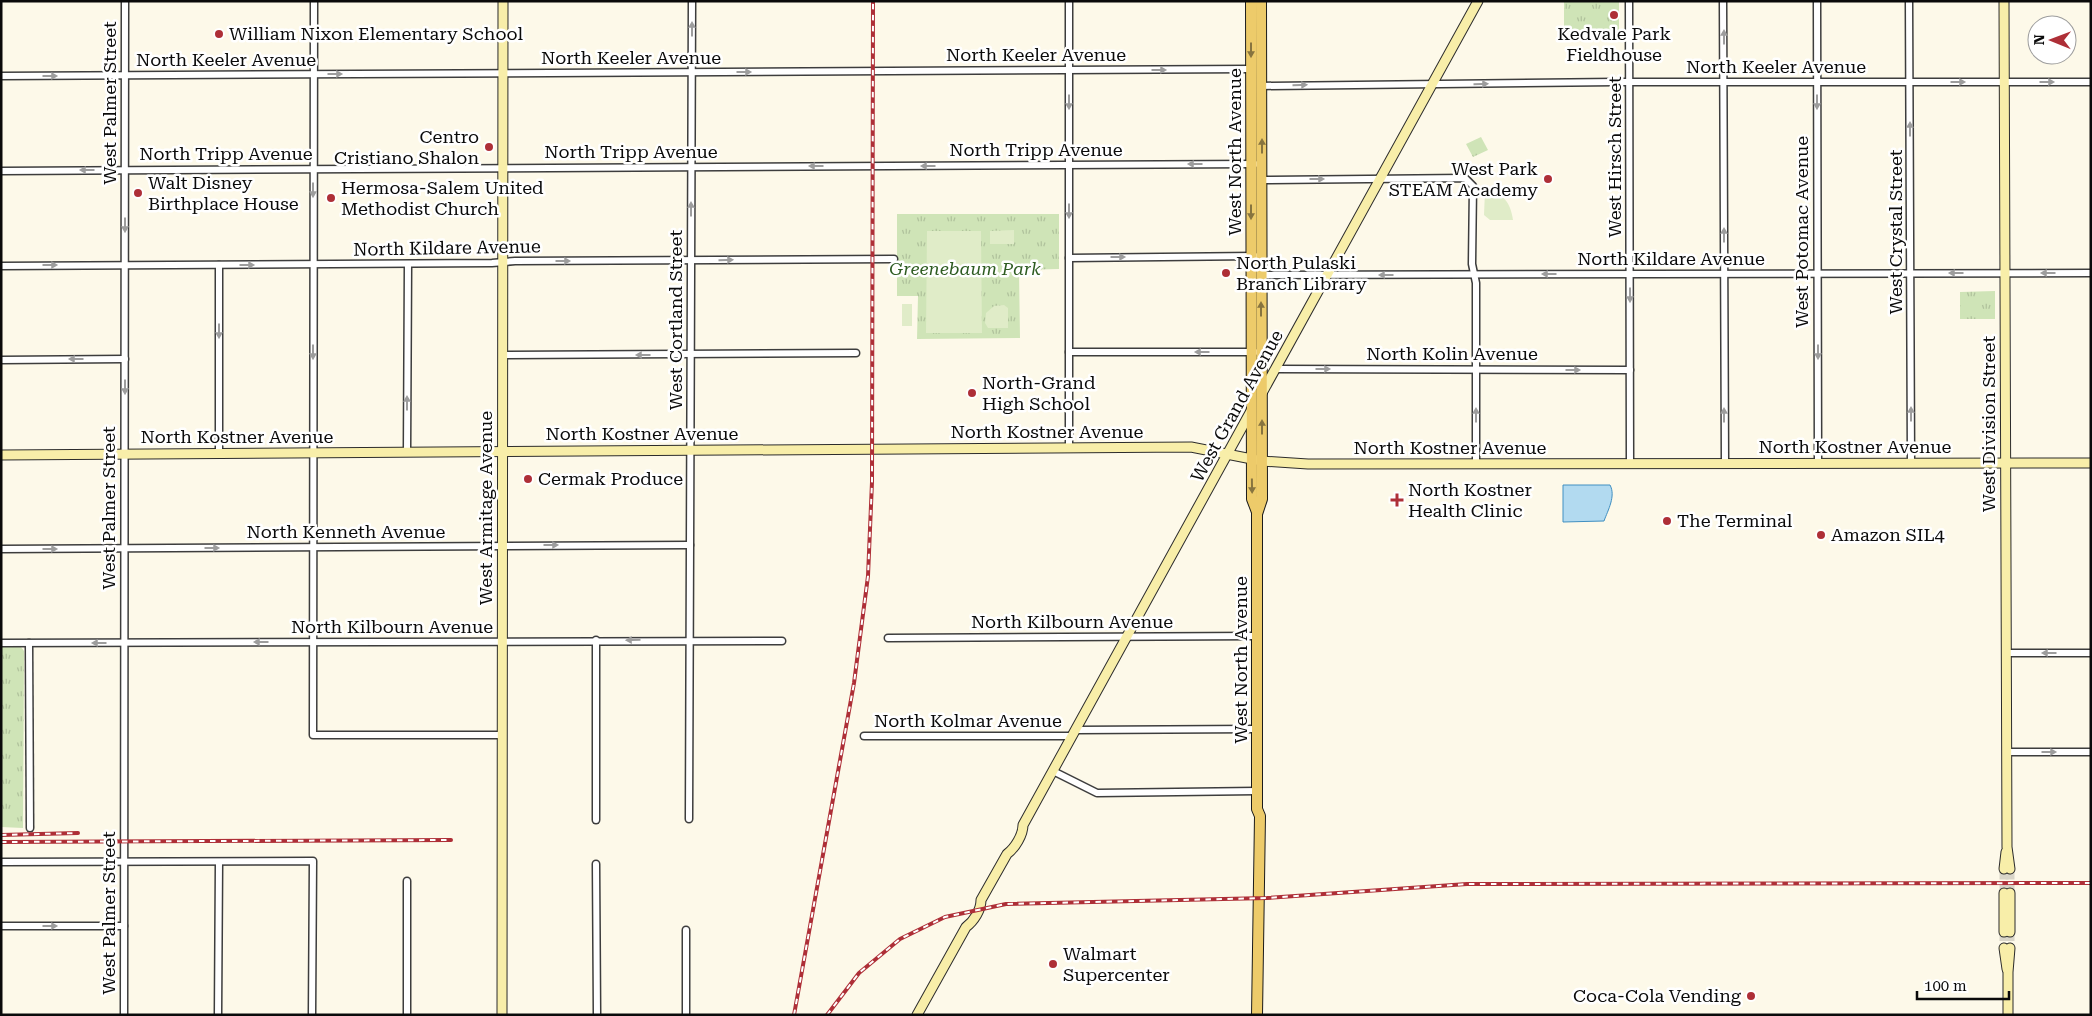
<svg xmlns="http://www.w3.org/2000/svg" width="2092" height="1016" viewBox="0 0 2092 1016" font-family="'Roboto Serif',serif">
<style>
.park{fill:url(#park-tufts)}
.pitch{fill:#e0ecc8}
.water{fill:#b2daf0;stroke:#408fc1}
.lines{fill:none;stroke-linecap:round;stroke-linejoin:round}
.secondary-tunnel{stroke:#d9d5c8;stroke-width:9;stroke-dasharray:9 4.5;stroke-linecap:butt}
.street-casing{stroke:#3d3d3d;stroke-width:9}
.secondary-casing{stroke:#2c2c2c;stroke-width:11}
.primary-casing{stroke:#1b1b1b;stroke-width:12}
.street{stroke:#fff;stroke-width:6}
.secondary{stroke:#f8eea9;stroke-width:9}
.primary{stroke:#edcb6a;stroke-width:10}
.rail-casing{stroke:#ae2f37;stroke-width:4}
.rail{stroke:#fff;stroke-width:2;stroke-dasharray:5.5;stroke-linecap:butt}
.oneway{fill:#9d9d9d}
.oneway2{fill:#87743f}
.poi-dot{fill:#ae2f37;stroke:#fff;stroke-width:2}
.labels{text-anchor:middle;stroke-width:5;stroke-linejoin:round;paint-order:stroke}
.poi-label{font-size:18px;fill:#0a0a0a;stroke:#fff;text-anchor:start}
.street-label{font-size:18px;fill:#0a0a0a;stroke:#fff}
.park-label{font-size:18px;font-style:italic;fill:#2e5c21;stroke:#fff}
</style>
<defs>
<pattern id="park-tufts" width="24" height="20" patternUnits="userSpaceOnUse" patternTransform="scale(1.25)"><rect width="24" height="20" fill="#cfe4b7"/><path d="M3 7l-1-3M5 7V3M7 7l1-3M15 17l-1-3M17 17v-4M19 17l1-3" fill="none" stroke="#b0c29c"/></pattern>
</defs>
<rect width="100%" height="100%" fill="#fdf9e9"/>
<g class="park">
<rect x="1564" y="1" width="55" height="31"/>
<polygon points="1481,137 1488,150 1473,157 1466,144"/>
<polygon points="897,214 1059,214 1059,269 1019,270 1020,338 917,339 918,296 897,296"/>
<polygon points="1995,291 1995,319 1960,319 1960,292"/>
<polygon points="1,647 21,647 24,651 23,828 1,827"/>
</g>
<g class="pitch">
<path d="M 1485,191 C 1503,193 1510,201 1513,220 L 1490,220 L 1484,215 Z"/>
<polygon points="1014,230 1014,244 990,244 990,231"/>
<polygon points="927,231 981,231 982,333 926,333"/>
<rect x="902" y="304" width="10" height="22"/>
<polygon points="1004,305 1008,308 1008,328 988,328 985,323 986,313 994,306"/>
</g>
<path class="water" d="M 1563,485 L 1610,485 C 1616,496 1608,510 1604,521 L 1563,522 Z"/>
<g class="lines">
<g class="secondary-tunnel">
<polyline points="2004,893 2004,869"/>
<polyline points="2010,893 2010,869"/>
<polyline points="2004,932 2004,948"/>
<polyline points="2010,932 2010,948"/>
</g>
<defs>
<g id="street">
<polyline points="314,1 313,735 502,735"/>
<polyline points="1069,1 1069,448"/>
<polyline points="1629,1 1630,464"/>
<polyline points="1723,1 1725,463"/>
<polyline points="1817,1 1818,463"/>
<polyline points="1909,1 1911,463"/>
<polyline points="1,76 1252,69"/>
<polyline points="1260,86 1616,82 2091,82"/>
<polyline points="1,171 1255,164"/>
<polyline points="1260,180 1465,178 1473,186 1472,264 1476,283 1476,464"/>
<polyline points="1069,258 1255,256"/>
<polyline points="1,266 492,263 515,261 894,259"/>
<polyline points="1260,275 2091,273"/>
<polyline points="1069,352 1255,352"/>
<polyline points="503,355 856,353"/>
<polyline points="1,360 125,359"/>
<polyline points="1275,369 1630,370"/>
<polyline points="407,452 408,264"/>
<polyline points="219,453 219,265"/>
<polyline points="1,549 690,545"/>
<polyline points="888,638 1257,636"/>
<polyline points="1,643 782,641"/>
<polyline points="29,643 30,828"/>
<polyline points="2007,653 2091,653"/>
<polyline points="1076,730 1257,729"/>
<polyline points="864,736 1072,736"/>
<polyline points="2007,752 2091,752"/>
<polyline points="1053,771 1097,793 1257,791"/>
<polyline points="689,819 692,1"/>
<polyline points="596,820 596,640"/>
<polyline points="1,862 313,861 312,1015"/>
<polyline points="596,864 597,1015"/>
<polyline points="1,926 124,926"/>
<polyline points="124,1015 125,1"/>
<polyline points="218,1015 219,862"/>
<polyline points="407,1015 407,881"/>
<polyline points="686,1015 686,930"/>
</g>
<g id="secondary">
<polyline points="2004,1 2007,847 2010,869"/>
<polyline points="1262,393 1478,1"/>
<polyline points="1,455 1191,447 1262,461 1308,464 2091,463"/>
<polyline points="2004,869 2006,852"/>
<polyline points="2004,893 2004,932"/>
<polyline points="2010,893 2010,932"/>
<polyline points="2004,948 2007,969"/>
<polyline points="502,1015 503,1"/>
<path d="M 917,1015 L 966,927 C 974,921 981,910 981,900 L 1007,854 C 1015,848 1023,835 1023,825 L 1251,411"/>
<polyline points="2008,1015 2008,972 2010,948"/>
</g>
<g id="primary">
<polyline points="1251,1 1252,499 1257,512"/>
<polyline points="1257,1015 1260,816 1257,809 1257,514 1262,499 1261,1"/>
</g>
</defs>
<use href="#street" class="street-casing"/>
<use href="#secondary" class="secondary-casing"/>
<use href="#primary" class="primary-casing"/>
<use href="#street" class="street"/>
<use href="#secondary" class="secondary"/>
<use href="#primary" class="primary"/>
<defs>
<g id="rail">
<polyline points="1,835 78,833"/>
<polyline points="1,842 451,840"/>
<polyline points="794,1015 854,683 868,576 872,482 873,1"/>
<polyline points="827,1015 859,973 900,939 945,917 1006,904 1267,898 1467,884 2091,883"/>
</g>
</defs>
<use href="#rail" class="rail-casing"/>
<use href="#rail" class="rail"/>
</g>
<defs><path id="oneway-solid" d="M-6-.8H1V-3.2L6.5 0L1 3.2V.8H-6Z" transform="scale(1.25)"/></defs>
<g class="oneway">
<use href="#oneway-solid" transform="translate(692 29) rotate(-90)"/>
<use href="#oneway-solid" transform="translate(1724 37) rotate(-90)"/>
<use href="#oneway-solid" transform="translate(1159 70)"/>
<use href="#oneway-solid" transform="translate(744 72)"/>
<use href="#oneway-solid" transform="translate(335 74)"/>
<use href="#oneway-solid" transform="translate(50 76)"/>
<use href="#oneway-solid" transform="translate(1958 82)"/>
<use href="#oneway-solid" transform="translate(2047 82)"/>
<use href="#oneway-solid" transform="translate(1481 84) rotate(-1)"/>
<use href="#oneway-solid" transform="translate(1300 85) rotate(-1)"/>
<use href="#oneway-solid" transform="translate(1069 102) rotate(90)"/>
<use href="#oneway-solid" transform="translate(1817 102) rotate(90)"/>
<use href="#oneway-solid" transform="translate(1910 129) rotate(-90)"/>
<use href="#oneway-solid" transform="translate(1195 164) rotate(180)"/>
<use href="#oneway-solid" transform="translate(816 166) rotate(180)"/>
<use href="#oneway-solid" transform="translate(928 166) rotate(180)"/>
<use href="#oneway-solid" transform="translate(87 170) rotate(180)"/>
<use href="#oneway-solid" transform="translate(1317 179)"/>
<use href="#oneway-solid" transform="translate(313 190) rotate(90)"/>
<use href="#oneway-solid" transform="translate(691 209) rotate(-90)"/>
<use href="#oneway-solid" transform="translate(1069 211) rotate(90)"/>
<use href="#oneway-solid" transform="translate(125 225) rotate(90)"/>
<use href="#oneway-solid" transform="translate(1724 235) rotate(-90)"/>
<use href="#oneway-solid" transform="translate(1118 257)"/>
<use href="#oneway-solid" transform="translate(726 260) rotate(-1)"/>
<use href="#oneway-solid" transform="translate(563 261)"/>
<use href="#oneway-solid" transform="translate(50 265)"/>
<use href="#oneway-solid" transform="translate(247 265)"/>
<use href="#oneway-solid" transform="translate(1956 273) rotate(180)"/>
<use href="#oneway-solid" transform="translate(2048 273) rotate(180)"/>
<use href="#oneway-solid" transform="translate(1549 274) rotate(180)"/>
<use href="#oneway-solid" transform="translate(1386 275) rotate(180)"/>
<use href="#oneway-solid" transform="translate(1630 295) rotate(90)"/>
<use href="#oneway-solid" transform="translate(219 331) rotate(90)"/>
<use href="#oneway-solid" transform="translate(313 352) rotate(90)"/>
<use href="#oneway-solid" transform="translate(1202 352) rotate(180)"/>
<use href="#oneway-solid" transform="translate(1818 352) rotate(90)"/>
<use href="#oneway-solid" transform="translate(643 355) rotate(180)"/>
<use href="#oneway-solid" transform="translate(76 359) rotate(180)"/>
<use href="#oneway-solid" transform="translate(1323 369)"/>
<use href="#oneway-solid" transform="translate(1573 370)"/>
<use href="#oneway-solid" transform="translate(125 387) rotate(90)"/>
<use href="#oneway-solid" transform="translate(407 403) rotate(-90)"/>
<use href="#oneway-solid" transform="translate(1911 414) rotate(-90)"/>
<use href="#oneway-solid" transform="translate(1476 415) rotate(-90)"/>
<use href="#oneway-solid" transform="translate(1724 415) rotate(-90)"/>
<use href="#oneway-solid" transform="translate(551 545)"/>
<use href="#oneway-solid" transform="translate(212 548)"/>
<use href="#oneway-solid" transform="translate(50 549)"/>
<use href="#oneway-solid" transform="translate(633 640) rotate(179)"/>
<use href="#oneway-solid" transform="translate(261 642) rotate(180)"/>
<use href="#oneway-solid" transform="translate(99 643) rotate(180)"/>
<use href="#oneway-solid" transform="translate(2049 653) rotate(180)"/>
<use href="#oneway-solid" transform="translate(2049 752)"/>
<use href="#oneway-solid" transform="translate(50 926)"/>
</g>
<g class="oneway2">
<use href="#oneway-solid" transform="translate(1251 50) rotate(90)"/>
<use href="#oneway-solid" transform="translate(1262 146) rotate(-90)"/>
<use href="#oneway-solid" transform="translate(1251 212) rotate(90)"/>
<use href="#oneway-solid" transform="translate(1261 309) rotate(-90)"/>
<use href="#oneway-solid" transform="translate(1262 427) rotate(-90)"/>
<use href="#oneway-solid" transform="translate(1252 486) rotate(89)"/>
</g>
<g class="poi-dot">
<circle cx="1614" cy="15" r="5"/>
<circle cx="219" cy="34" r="5"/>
<circle cx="489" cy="147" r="5"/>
<circle cx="1548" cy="179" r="5"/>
<circle cx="138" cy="193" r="5"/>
<circle cx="331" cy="198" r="5"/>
<circle cx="1226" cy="273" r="5"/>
<circle cx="972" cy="393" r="5"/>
<circle cx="528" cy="479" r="5"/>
<path d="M1394.5 492.5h5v5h5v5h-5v5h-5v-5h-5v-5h5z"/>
<circle cx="1667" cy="521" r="5"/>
<circle cx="1821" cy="535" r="5"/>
<circle cx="1053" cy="964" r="5"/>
<circle cx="1751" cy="996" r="5"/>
</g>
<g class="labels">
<g class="poi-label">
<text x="229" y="40">William Nixon Elementary School</text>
<text x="1614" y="40" text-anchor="middle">Kedvale Park<tspan x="1614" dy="21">Fieldhouse</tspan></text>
<text x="479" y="143" text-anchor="end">Centro<tspan x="479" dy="21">Cristiano Shalon</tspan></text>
<text x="1538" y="175" text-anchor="end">West Park<tspan x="1538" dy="21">STEAM Academy</tspan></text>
<text x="148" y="189">Walt Disney<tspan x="148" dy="21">Birthplace House</tspan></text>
<text x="341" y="194">Hermosa-Salem United<tspan x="341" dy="21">Methodist Church</tspan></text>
<text x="1236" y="269">North Pulaski<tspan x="1236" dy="21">Branch Library</tspan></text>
<text x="982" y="389">North-Grand<tspan x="982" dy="21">High School</tspan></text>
<text x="538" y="485">Cermak Produce</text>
<text x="1408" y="496">North Kostner<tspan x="1408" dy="21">Health Clinic</tspan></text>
<text x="1677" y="527">The Terminal</text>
<text x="1831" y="541">Amazon SIL4</text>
<text x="1063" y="960">Walmart<tspan x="1063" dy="21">Supercenter</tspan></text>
<text x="1741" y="1002" text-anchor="end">Coca-Cola Vending</text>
</g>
<g class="street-label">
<text x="1036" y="61">North Keeler Avenue</text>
<text x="631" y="64">North Keeler Avenue</text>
<text x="226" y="66">North Keeler Avenue</text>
<text x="1776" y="73">North Keeler Avenue</text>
<text transform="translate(110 103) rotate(-90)" y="6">West Palmer Street</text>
<text x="1036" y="156">North Tripp Avenue</text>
<text x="631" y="158">North Tripp Avenue</text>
<text transform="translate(1235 152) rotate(-90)" y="6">West North Avenue</text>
<text x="226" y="160">North Tripp Avenue</text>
<text transform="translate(1615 157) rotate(-90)" y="6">West Hirsch Street</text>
<text transform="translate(1802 232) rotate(-90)" y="6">West Potomac Avenue</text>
<text transform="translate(1896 232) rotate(-90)" y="6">West Crystal Street</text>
<text transform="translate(447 248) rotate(-1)" y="6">North Kildare Avenue</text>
<text x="1671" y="265">North Kildare Avenue</text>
<text transform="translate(676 320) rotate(-90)" y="6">West Cortland Street</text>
<text x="1452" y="360">North Kolin Avenue</text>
<text transform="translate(1237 406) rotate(-61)" y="6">West Grand Avenue</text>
<text transform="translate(1989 424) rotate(-90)" y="6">West Division Street</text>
<text x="1047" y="438">North Kostner Avenue</text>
<text x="642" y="440">North Kostner Avenue</text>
<text x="237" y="443">North Kostner Avenue</text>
<text x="1855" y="453">North Kostner Avenue</text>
<text x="1450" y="454">North Kostner Avenue</text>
<text transform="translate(109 508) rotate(-90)" y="6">West Palmer Street</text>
<text transform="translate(486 508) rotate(-90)" y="6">West Armitage Avenue</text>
<text x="346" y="538">North Kenneth Avenue</text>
<text x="1072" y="628">North Kilbourn Avenue</text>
<text x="392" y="633">North Kilbourn Avenue</text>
<text transform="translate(1241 660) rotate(-90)" y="6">West North Avenue</text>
<text x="968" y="727">North Kolmar Avenue</text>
<text transform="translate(109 913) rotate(-90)" y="6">West Palmer Street</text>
</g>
<g class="park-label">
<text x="965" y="275">Greenebaum Park</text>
</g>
</g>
<rect width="2092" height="1016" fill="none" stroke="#0a0a0a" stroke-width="5"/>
<g transform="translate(2052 40) rotate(271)"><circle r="24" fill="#ffffff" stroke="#9d9d9d"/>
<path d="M0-4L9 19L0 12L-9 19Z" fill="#ae2f37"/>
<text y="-8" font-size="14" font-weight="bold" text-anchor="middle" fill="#0a0a0a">N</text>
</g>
<path d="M1917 991v8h92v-8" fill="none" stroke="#0a0a0a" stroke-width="2.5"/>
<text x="1924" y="991" font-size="15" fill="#0a0a0a" stroke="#ffffff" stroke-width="4" paint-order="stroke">100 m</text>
</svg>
